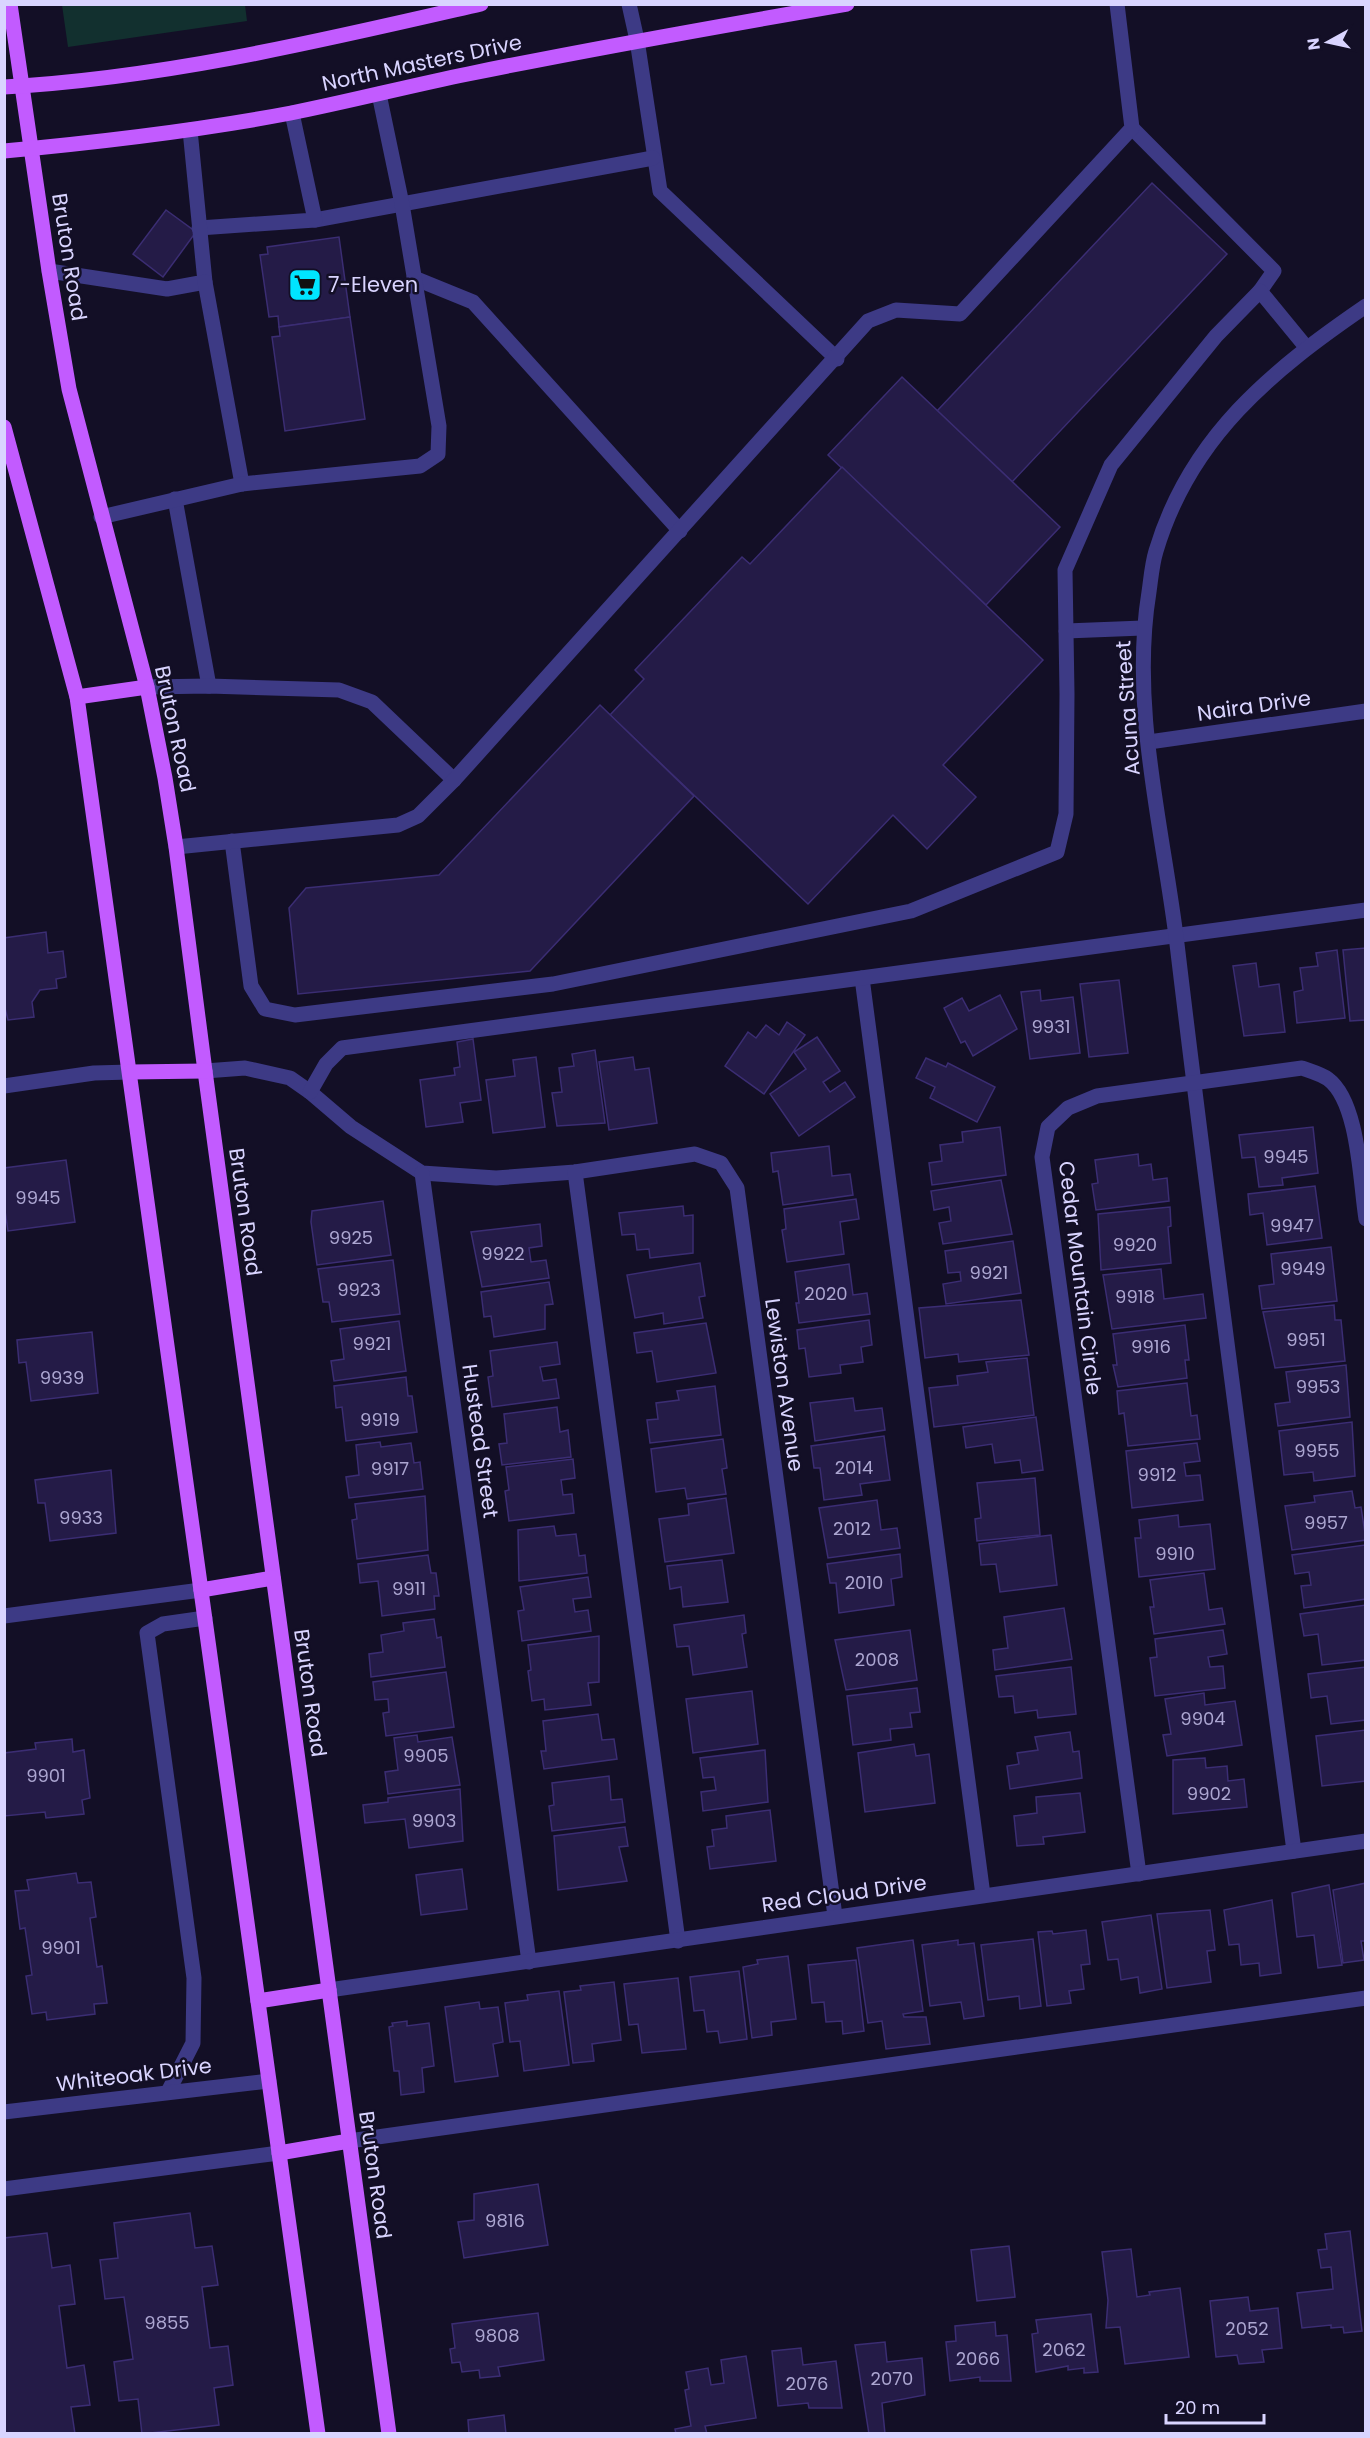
<svg xmlns="http://www.w3.org/2000/svg" width="1370" height="2438" viewBox="0 0 1370 2438" font-family="Poppins,sans-serif">
<style>
.green{fill:#12302f}
.building{fill:#241b47;stroke:#3b2d73;stroke-width:1.5}
.lines{fill:none;stroke-linecap:round;stroke-linejoin:round}
.minor{stroke:#3d3a85;stroke-width:15}
.major{stroke:#c25bff;stroke-width:15}
.labels{text-anchor:middle;stroke-width:5;stroke-linejoin:round;paint-order:stroke}
.number-label{font-size:18px;fill:#aca6d1}
.street-label{font-size:21px;fill:#d9d4ff;stroke:#130f26}
.poi-label{font-size:21px;fill:#d9d4ff;stroke:#130f26;text-anchor:start}
</style>
<rect width="100%" height="100%" fill="#130f26"/>
<polygon class="green" points="62,5 245,5 247,21 68,47"/>
<g class="building">
<polygon points="1152,183 1227,254 1012,482 937,411"/>
<polygon points="166,210 196,232 163,277 133,254"/>
<polygon points="339,237 350,317 279,327 278,316 269,317 260,255 268,254 267,247"/>
<polygon points="350,317 365,419 285,431 272,337 280,336 279,327"/>
<polygon points="902,377 1060,527 986,605 828,455"/>
<polygon points="842,467 1043,660 943,765 976,797 927,849 893,815 808,904 610,715 644,679 635,670 742,557 750,564"/>
<polygon points="600,705 694,796 530,971 298,994 289,908 306,888 439,875"/>
<polygon points="46,932 48,953 63,951 66,977 56,979 57,988 40,990 32,1002 34,1017 8,1020 4,1004 4,938"/>
<polygon points="1366,948 1366,1020 1350,1021 1343,950"/>
<polygon points="1337,950 1345,1018 1297,1023 1294,992 1303,990 1300,968 1318,966 1316,953"/>
<polygon points="1256,963 1259,987 1279,984 1285,1032 1244,1036 1233,966"/>
<polygon points="1119,980 1128,1053 1089,1057 1080,984"/>
<polygon points="1040,990 1041,1001 1073,997 1080,1053 1030,1059 1021,992"/>
<polygon points="1000,995 1017,1029 973,1056 965,1041 961,1043 944,1008 962,998 969,1011"/>
<polygon points="787,1022 805,1035 764,1094 725,1066 748,1032 756,1038 766,1025 779,1035"/>
<polygon points="817,1037 840,1071 823,1082 830,1092 845,1082 855,1097 799,1136 770,1094 806,1069 794,1052"/>
<polygon points="473,1039 481,1100 460,1103 463,1122 426,1127 420,1080 455,1075 454,1068 460,1067 457,1042"/>
<polygon points="595,1050 605,1123 557,1126 552,1093 562,1092 559,1068 574,1066 572,1054"/>
<polygon points="536,1057 545,1127 493,1133 486,1080 515,1076 513,1060"/>
<polygon points="633,1057 635,1070 649,1068 657,1123 609,1130 599,1062"/>
<polygon points="926,1058 946,1067 948,1063 995,1087 977,1122 930,1098 935,1087 916,1078"/>
<polygon points="1000,1127 1006,1175 932,1185 929,1163 942,1161 940,1145 963,1142 962,1132"/>
<polygon points="1313,1127 1318,1173 1282,1178 1283,1185 1259,1187 1255,1157 1242,1158 1239,1135"/>
<polygon points="829,1146 832,1176 850,1174 853,1195 783,1205 778,1171 773,1172 771,1153"/>
<polygon points="1138,1154 1139,1166 1151,1164 1153,1180 1167,1178 1169,1201 1096,1210 1092,1184 1098,1183 1095,1160"/>
<polygon points="66,1160 75,1222 8,1231 4,1204 4,1168"/>
<polygon points="1001,1180 1012,1234 943,1244 939,1223 951,1221 949,1207 934,1210 931,1191"/>
<polygon points="1315,1186 1322,1238 1267,1245 1263,1213 1250,1215 1248,1194"/>
<polygon points="856,1199 859,1219 840,1222 844,1254 787,1262 782,1230 786,1229 784,1209"/>
<polygon points="383,1201 391,1255 317,1265 311,1222 312,1211"/>
<polygon points="683,1206 684,1216 693,1215 693,1253 650,1258 649,1249 637,1250 635,1234 622,1235 619,1213"/>
<polygon points="1170,1207 1171,1226 1168,1227 1171,1263 1101,1270 1098,1214"/>
<polygon points="540,1224 542,1246 529,1248 531,1262 546,1260 549,1278 482,1287 471,1232"/>
<polygon points="1013,1241 1021,1293 946,1304 943,1284 961,1281 960,1272 948,1273 945,1251"/>
<polygon points="1331,1247 1337,1301 1262,1309 1259,1286 1274,1284 1271,1254"/>
<polygon points="393,1260 400,1314 332,1322 329,1302 323,1302 318,1269"/>
<polygon points="700,1263 705,1296 699,1297 703,1318 664,1324 663,1313 635,1318 627,1275"/>
<polygon points="849,1264 853,1295 867,1293 870,1314 799,1323 796,1303 799,1303 795,1272"/>
<polygon points="1161,1269 1164,1299 1203,1294 1206,1318 1112,1329 1103,1275"/>
<polygon points="549,1282 553,1304 545,1305 545,1329 494,1337 491,1316 484,1317 481,1292"/>
<polygon points="1021,1300 1029,1355 959,1362 958,1354 925,1358 919,1308"/>
<polygon points="1334,1305 1335,1320 1341,1320 1345,1361 1275,1368 1263,1312"/>
<polygon points="869,1320 872,1345 861,1347 863,1362 840,1365 841,1373 809,1377 805,1348 799,1349 797,1330"/>
<polygon points="399,1321 406,1371 334,1381 331,1361 344,1359 340,1329"/>
<polygon points="706,1323 716,1373 657,1382 652,1351 637,1353 634,1333"/>
<polygon points="1185,1325 1189,1360 1185,1360 1187,1378 1118,1387 1113,1365 1117,1365 1113,1334"/>
<polygon points="92,1332 98,1393 31,1401 26,1362 19,1363 17,1340"/>
<polygon points="557,1342 560,1364 540,1367 543,1381 556,1379 559,1398 492,1407 488,1377 493,1376 490,1351"/>
<polygon points="1027,1358 1034,1415 934,1427 929,1388 958,1385 957,1376 988,1372 986,1362"/>
<polygon points="1346,1365 1350,1417 1278,1426 1275,1404 1290,1402 1286,1372"/>
<polygon points="406,1377 408,1396 412,1396 417,1432 346,1441 342,1407 336,1408 334,1386"/>
<polygon points="1187,1383 1191,1416 1197,1415 1200,1439 1128,1446 1124,1413 1119,1414 1117,1391"/>
<polygon points="715,1386 721,1435 650,1443 647,1420 658,1419 656,1403 679,1400 677,1391"/>
<polygon points="853,1398 855,1411 882,1408 885,1430 815,1441 810,1403"/>
<polygon points="557,1407 560,1432 568,1430 571,1457 502,1465 499,1444 507,1443 504,1414"/>
<polygon points="1036,1417 1043,1470 1022,1473 1020,1460 995,1463 992,1444 966,1448 963,1427"/>
<polygon points="1352,1422 1355,1476 1314,1481 1313,1472 1284,1475 1279,1431"/>
<polygon points="884,1436 890,1480 860,1484 862,1495 824,1500 820,1468 814,1468 811,1446"/>
<polygon points="723,1439 727,1468 722,1469 726,1494 687,1499 685,1488 656,1492 651,1449"/>
<polygon points="380,1442 381,1447 411,1443 414,1463 420,1462 423,1489 349,1498 346,1477 359,1475 356,1445"/>
<polygon points="1197,1443 1200,1461 1184,1463 1186,1476 1200,1475 1203,1500 1132,1508 1126,1451"/>
<polygon points="573,1459 575,1478 561,1480 563,1495 572,1494 574,1513 509,1521 505,1491 509,1490 506,1467"/>
<polygon points="111,1470 116,1533 50,1541 45,1503 38,1503 35,1480"/>
<polygon points="1035,1478 1040,1535 977,1541 975,1519 981,1518 977,1483"/>
<polygon points="1352,1491 1355,1508 1361,1507 1366,1540 1292,1550 1285,1506 1315,1502 1314,1496"/>
<polygon points="425,1496 428,1550 357,1559 352,1520 357,1519 355,1504"/>
<polygon points="726,1498 734,1553 665,1562 659,1519 689,1515 688,1504"/>
<polygon points="877,1500 881,1530 897,1528 900,1548 828,1558 819,1508"/>
<polygon points="1178,1515 1179,1527 1210,1524 1215,1569 1139,1577 1135,1538 1141,1538 1139,1520"/>
<polygon points="554,1526 556,1536 576,1534 579,1556 585,1555 587,1573 519,1581 518,1530"/>
<polygon points="1051,1535 1057,1585 1000,1592 996,1564 981,1565 979,1544"/>
<polygon points="1365,1545 1366,1599 1304,1608 1301,1586 1311,1585 1309,1572 1295,1574 1292,1555"/>
<polygon points="900,1554 902,1577 891,1579 894,1605 839,1613 836,1583 830,1583 827,1564"/>
<polygon points="428,1555 431,1573 436,1573 439,1596 434,1596 435,1609 382,1616 378,1581 360,1583 358,1564"/>
<polygon points="722,1560 728,1602 683,1607 681,1587 670,1589 667,1566"/>
<polygon points="1204,1573 1209,1610 1222,1608 1225,1624 1154,1634 1150,1607 1154,1607 1150,1580"/>
<polygon points="588,1577 591,1597 573,1599 575,1612 588,1610 591,1631 522,1641 518,1611 524,1610 520,1587"/>
<polygon points="1366,1605 1366,1660 1322,1665 1318,1634 1304,1636 1300,1614"/>
<polygon points="1064,1608 1072,1659 995,1670 993,1650 1008,1648 1004,1617"/>
<polygon points="744,1615 746,1633 742,1634 747,1667 693,1675 689,1646 677,1647 674,1625"/>
<polygon points="434,1619 437,1638 441,1637 445,1667 371,1677 369,1654 383,1652 381,1635 404,1631 403,1623"/>
<polygon points="910,1630 917,1680 846,1690 835,1640"/>
<polygon points="1223,1630 1227,1654 1208,1657 1210,1667 1223,1666 1225,1688 1155,1696 1150,1658 1157,1657 1155,1639"/>
<polygon points="599,1636 599,1682 588,1683 591,1705 545,1710 544,1699 532,1701 528,1671 531,1670 528,1645"/>
<polygon points="1071,1667 1076,1714 1038,1718 1037,1710 1015,1713 1013,1696 999,1697 996,1676"/>
<polygon points="1366,1667 1366,1720 1331,1724 1327,1696 1311,1698 1308,1674"/>
<polygon points="446,1672 454,1727 386,1736 383,1713 389,1712 388,1699 375,1700 373,1682"/>
<polygon points="917,1688 920,1712 910,1713 912,1727 890,1729 891,1740 853,1745 847,1696"/>
<polygon points="752,1691 758,1744 693,1753 686,1699"/>
<polygon points="1204,1693 1205,1705 1235,1701 1242,1745 1167,1756 1163,1735 1171,1734 1165,1699"/>
<polygon points="598,1714 602,1740 614,1739 617,1759 544,1769 541,1751 546,1751 543,1721"/>
<polygon points="1366,1730 1366,1781 1322,1786 1316,1736"/>
<polygon points="1070,1732 1073,1752 1079,1751 1082,1778 1010,1789 1007,1766 1019,1764 1017,1753 1038,1750 1035,1737"/>
<polygon points="417,1735 418,1742 452,1737 460,1785 388,1794 385,1772 398,1770 394,1738"/>
<polygon points="72,1739 73,1752 84,1750 90,1798 82,1800 84,1814 46,1818 45,1812 4,1816 4,1753 36,1749 35,1743"/>
<polygon points="914,1744 916,1756 929,1754 935,1803 865,1812 858,1753"/>
<polygon points="765,1750 768,1802 703,1811 701,1792 716,1790 714,1777 703,1778 700,1758"/>
<polygon points="1205,1758 1206,1768 1227,1766 1228,1781 1244,1779 1247,1807 1173,1814 1173,1760"/>
<polygon points="609,1776 611,1800 622,1799 625,1822 552,1831 549,1806 554,1805 552,1783"/>
<polygon points="460,1789 463,1841 409,1848 405,1819 365,1823 363,1805 388,1802 388,1798"/>
<polygon points="1080,1793 1085,1832 1043,1837 1044,1844 1017,1846 1014,1816 1037,1813 1036,1797"/>
<polygon points="770,1810 776,1861 710,1869 707,1847 714,1846 712,1830 727,1828 726,1816"/>
<polygon points="625,1827 628,1846 619,1847 627,1881 558,1890 554,1836"/>
<polygon points="462,1869 467,1909 421,1915 416,1875"/>
<polygon points="76,1873 78,1883 91,1882 96,1917 90,1918 97,1967 102,1966 107,2003 94,2004 95,2014 47,2020 46,2012 32,2014 26,1976 32,1975 25,1928 20,1929 15,1891 29,1890 27,1880"/>
<polygon points="1366,1883 1366,1941 1361,1941 1364,1960 1343,1963 1333,1890"/>
<polygon points="1329,1885 1342,1965 1318,1968 1314,1935 1297,1937 1292,1893"/>
<polygon points="1272,1900 1281,1973 1260,1976 1259,1963 1241,1965 1239,1944 1229,1945 1224,1910"/>
<polygon points="1210,1910 1215,1950 1207,1951 1211,1982 1167,1988 1157,1914"/>
<polygon points="1151,1915 1162,1989 1140,1993 1138,1977 1121,1980 1118,1959 1108,1960 1102,1922"/>
<polygon points="1086,1930 1090,1964 1081,1965 1084,1989 1069,1991 1071,2003 1047,2006 1038,1932 1052,1931 1053,1934"/>
<polygon points="1033,1939 1041,2006 1020,2009 1019,1996 988,2000 981,1945"/>
<polygon points="913,1940 923,2011 903,2014 904,2017 926,2017 930,2044 886,2049 882,2021 868,2023 857,1948"/>
<polygon points="958,1940 958,1945 974,1943 984,2016 964,2019 961,2002 930,2006 922,1945"/>
<polygon points="788,1956 796,2019 771,2022 772,2035 752,2038 743,1967 758,1964 757,1960"/>
<polygon points="856,1960 864,2031 843,2034 842,2021 826,2022 824,2002 812,2003 808,1965"/>
<polygon points="739,1971 747,2039 720,2043 718,2031 707,2032 704,2010 694,2011 690,1977"/>
<polygon points="678,1978 686,2049 642,2053 638,2024 629,2025 624,1984"/>
<polygon points="614,1982 621,2040 592,2044 594,2061 573,2063 564,1992 581,1990 580,1986"/>
<polygon points="559,1991 569,2065 524,2071 520,2041 510,2042 505,2003 528,2000 527,1995"/>
<polygon points="479,2002 480,2009 498,2007 503,2042 493,2044 498,2076 455,2082 445,2007"/>
<polygon points="407,2021 407,2026 429,2023 434,2066 422,2068 424,2092 401,2095 399,2071 394,2071 389,2027 393,2026 392,2023"/>
<polygon points="538,2184 548,2245 464,2258 458,2222 474,2220 474,2194"/>
<polygon points="190,2213 195,2248 212,2246 218,2285 202,2287 210,2348 228,2346 233,2385 214,2388 219,2425 142,2434 138,2399 119,2401 114,2362 133,2359 124,2297 105,2299 100,2260 118,2258 114,2223"/>
<polygon points="1350,2231 1362,2331 1344,2333 1343,2327 1331,2328 1331,2325 1302,2328 1297,2293 1333,2289 1331,2267 1321,2268 1318,2250 1327,2249 1325,2234"/>
<polygon points="47,2233 52,2268 70,2265 75,2304 59,2306 67,2368 84,2365 90,2405 71,2407 75,2434 4,2434 4,2238"/>
<polygon points="1009,2246 1015,2297 977,2301 971,2250"/>
<polygon points="1131,2249 1137,2297 1150,2295 1149,2292 1180,2288 1189,2357 1125,2364 1120,2327 1106,2328 1108,2300 1102,2252"/>
<polygon points="1248,2297 1250,2311 1278,2308 1282,2348 1262,2350 1264,2362 1239,2364 1237,2355 1216,2357 1210,2301"/>
<polygon points="538,2313 544,2360 498,2367 500,2376 480,2378 479,2370 462,2372 460,2362 452,2363 450,2349 455,2348 452,2324"/>
<polygon points="1091,2314 1098,2372 1084,2373 1084,2368 1068,2370 1068,2366 1036,2372 1032,2334 1038,2333 1036,2320"/>
<polygon points="995,2322 996,2336 1007,2335 1011,2381 980,2381 980,2377 950,2381 946,2342 956,2341 955,2326"/>
<polygon points="885,2342 887,2362 922,2358 925,2395 882,2403 885,2434 869,2434 855,2345"/>
<polygon points="801,2348 803,2365 836,2361 842,2408 809,2408 808,2403 778,2406 772,2351"/>
<polygon points="746,2356 756,2418 705,2426 707,2434 676,2434 675,2429 691,2426 685,2390 689,2389 686,2372 708,2368 711,2385 724,2383 721,2360"/>
<polygon points="504,2415 506,2434 469,2434 468,2420"/>
</g>
<g class="lines">
<g class="minor">
<polyline points="629,4 637,40 660,191 837,359"/>
<polyline points="1132,128 1274,271 1260,291"/>
<polyline points="315,220 653,158"/>
<polyline points="199,228 315,220 292,113"/>
<polyline points="49,271 167,289 205,282 190,130"/>
<polyline points="414,278 473,302 680,531"/>
<polyline points="205,282 242,484"/>
<polyline points="175,499 209,686"/>
<polyline points="101,517 242,484 420,466 438,454 439,426 402,204 379,94"/>
<polyline points="1066,631 1143,628"/>
<polyline points="147,687 209,686 339,690 372,702 454,780"/>
<polyline points="1149,742 1366,711"/>
<polyline points="232,841 251,986 265,1009 295,1015 553,984 911,911 1057,852 1066,814 1067,694 1065,570 1111,465 1216,336 1260,291 1306,347"/>
<polyline points="176,847 398,825 418,816 454,780 868,321 896,310 960,314 1132,128 1117,4"/>
<polyline points="862,978 983,1895"/>
<polyline points="205,1071 245,1068 290,1078 310,1092 351,1127 422,1173 496,1178 575,1172 695,1154 721,1163 737,1188 835,1916"/>
<polyline points="4,1086 94,1073 130,1072"/>
<polyline points="310,1092 326,1064 342,1048 1366,910"/>
<polyline points="575,1172 678,1941"/>
<polyline points="422,1173 529,1962"/>
<polyline points="4,1616 201,1590"/>
<path d="M 1294,1851 C 1254,1549 1213,1247 1177,944 C 1163,828 1130,708 1149,592 C 1151,578 1152,564 1156,551 C 1190,437 1271,371 1366,306"/>
<path d="M 1139,1874 L 1042,1157 L 1048,1127 L 1068,1108 L 1097,1096 L 1302,1068 C 1310,1071 1321,1074 1328,1079 C 1359,1102 1360,1182 1366,1219"/>
<polyline points="329,1990 1366,1841"/>
<polyline points="168,2092 193,2043 194,1978 147,1633 163,1624 205,1618"/>
<polyline points="4,2112 269,2081"/>
<polyline points="349,2141 1366,1998"/>
<polyline points="4,2189 279,2153"/>
</g>
<g class="major">
<polyline points="10,4 49,271 69,389 147,687 165,778 176,847 205,1071 389,2434"/>
<path d="M 4,87 C 166,78 324,40 481,4"/>
<path d="M 4,151 C 101,142 196,131 291,113 C 351,101 409,86 468,74 C 594,48 720,26 847,4"/>
<polyline points="4,427 77,697 318,2434"/>
<polyline points="77,697 147,687"/>
<polyline points="130,1072 205,1071"/>
<polyline points="201,1590 273,1578"/>
<polyline points="258,2001 329,1990"/>
<polyline points="279,2153 349,2141"/>
</g>
</g>
<defs>
<symbol id="supermarket-square" viewBox="-11 -11 22 22"><rect x="-9" y="-9" width="18" height="18" rx="4" fill="#00e5ff" stroke="#130f26"/><path d="M-6-5.5h2.5l.6 2H6L4.5 2H-2.5L-4.4-4H-6ZM-1.5 3.2a1.3 1.3 0 1 0 .1 0ZM3 3.2a1.3 1.3 0 1 0 .1 0Z" fill="#111"/></symbol>
</defs>
<g fill-rule="evenodd">
<use href="#supermarket-square" x="286" y="266" width="38" height="38"/>
</g>
<g class="labels">
<g class="number-label">
<text x="1051" y="1033">9931</text>
<text x="1286" y="1163">9945</text>
<text x="38" y="1204">9945</text>
<text x="1292" y="1232">9947</text>
<text x="351" y="1244">9925</text>
<text x="1135" y="1251">9920</text>
<text x="503" y="1260">9922</text>
<text x="1303" y="1275">9949</text>
<text x="989" y="1279">9921</text>
<text x="359" y="1296">9923</text>
<text x="826" y="1300">2020</text>
<text x="1135" y="1303">9918</text>
<text x="1306" y="1346">9951</text>
<text x="372" y="1350">9921</text>
<text x="1151" y="1353">9916</text>
<text x="62" y="1384">9939</text>
<text x="1318" y="1393">9953</text>
<text x="380" y="1426">9919</text>
<text x="1317" y="1457">9955</text>
<text x="854" y="1474">2014</text>
<text x="390" y="1475">9917</text>
<text x="1157" y="1481">9912</text>
<text x="81" y="1524">9933</text>
<text x="1326" y="1529">9957</text>
<text x="852" y="1535">2012</text>
<text x="1175" y="1560">9910</text>
<text x="864" y="1589">2010</text>
<text x="409" y="1595">9911</text>
<text x="877" y="1666">2008</text>
<text x="1203" y="1725">9904</text>
<text x="426" y="1762">9905</text>
<text x="46" y="1782">9901</text>
<text x="1209" y="1800">9902</text>
<text x="434" y="1827">9903</text>
<text x="61" y="1954">9901</text>
<text x="505" y="2227">9816</text>
<text x="167" y="2329">9855</text>
<text x="1247" y="2335">2052</text>
<text x="497" y="2342">9808</text>
<text x="1064" y="2356">2062</text>
<text x="978" y="2365">2066</text>
<text x="892" y="2385">2070</text>
<text x="807" y="2390">2076</text>
</g>
<g class="street-label">
<text transform="translate(422 63) rotate(-12)" y="7">North Masters Drive</text>
<text transform="translate(69 257) rotate(81)" y="7">Bruton Road</text>
<text transform="translate(1254 706) rotate(-8)" y="7">Naira Drive</text>
<text transform="translate(1128 708) rotate(-94)" y="7">Acuna Street</text>
<text transform="translate(175 729) rotate(78)" y="7">Bruton Road</text>
<text transform="translate(245 1212) rotate(82)" y="7">Bruton Road</text>
<text transform="translate(1080 1278) rotate(83)" y="7">Cedar Mountain Circle</text>
<text transform="translate(784 1385) rotate(82)" y="7">Lewiston Avenue</text>
<text transform="translate(480 1441) rotate(82)" y="7">Hustead Street</text>
<text transform="translate(310 1693) rotate(82)" y="7">Bruton Road</text>
<text transform="translate(844 1894) rotate(-8)" y="7">Red Cloud Drive</text>
<text transform="translate(134 2075) rotate(-7)" y="7">Whiteoak Drive</text>
<text transform="translate(375 2175) rotate(82)" y="7">Bruton Road</text>
</g>
<g class="poi-label">
<text x="328" y="292">7-Eleven</text>
</g>
</g>
<rect width="1370" height="2438" fill="none" stroke="#d9d4ff" stroke-width="12"/>
<g transform="translate(1328 42) rotate(262)" stroke="#130f26" stroke-width="4.5" paint-order="stroke">
<path d="M0-4.5L10 22L0 15L-10 22Z" fill="#d9d4ff"/>
<text y="-9" font-size="16" font-weight="bold" text-anchor="middle" fill="#d9d4ff">N</text>
</g>
<path d="M1166 2414v9h98v-9" fill="none" stroke="#d9d4ff" stroke-width="3"/>
<text x="1175" y="2414" font-size="18" fill="#d9d4ff" stroke="#130f26" stroke-width="4.5" paint-order="stroke">20 m</text>
</svg>
